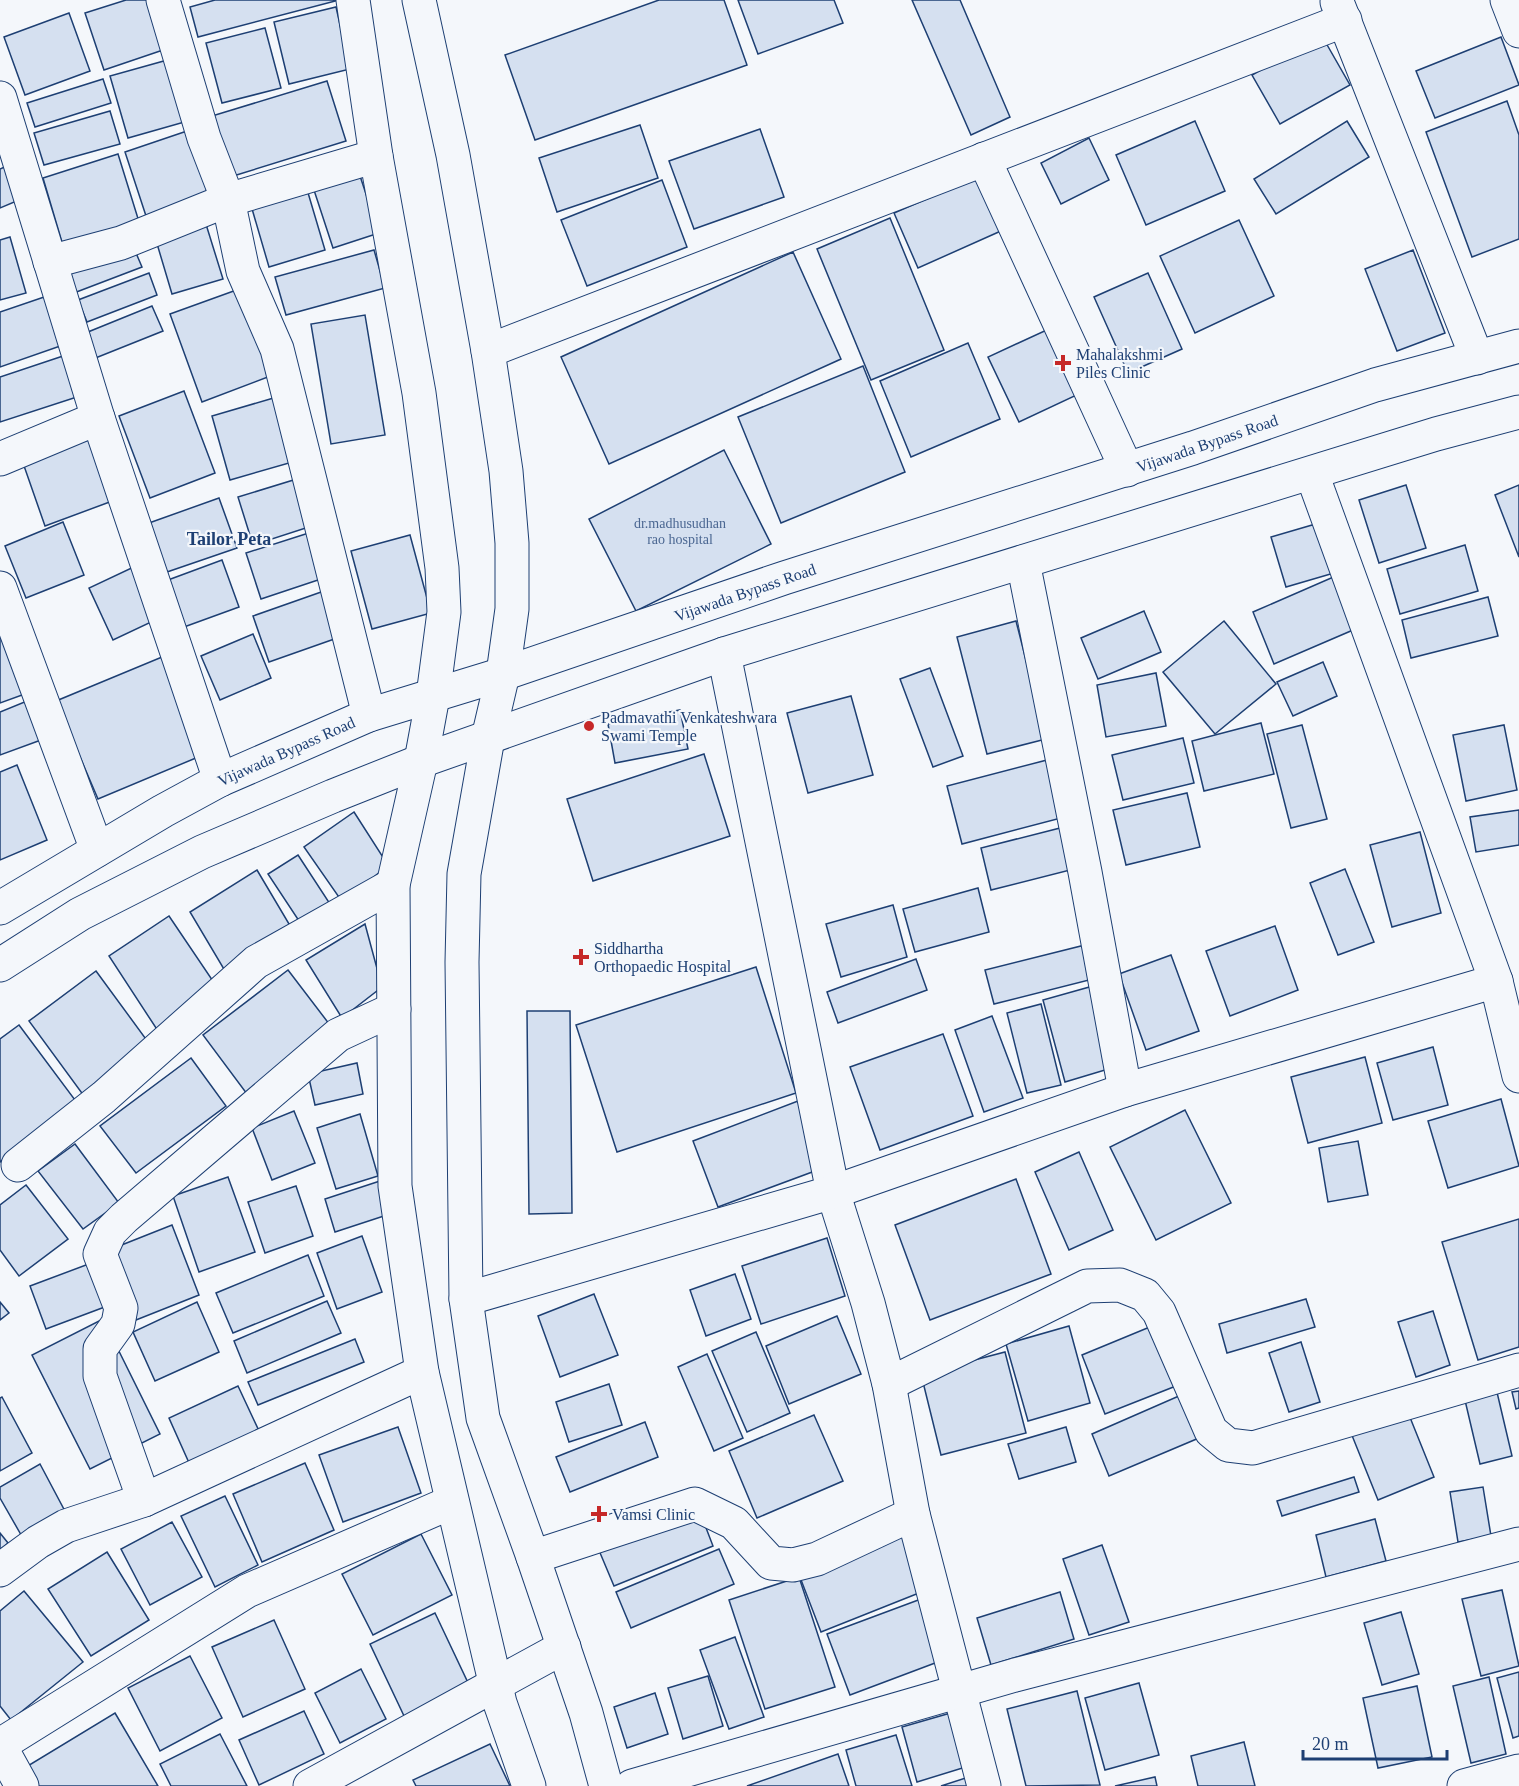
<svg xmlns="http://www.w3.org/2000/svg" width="1519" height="1786" viewBox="0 0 1519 1786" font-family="'Times New Roman',serif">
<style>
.building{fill:#d5e0f0;stroke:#1d3f73;stroke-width:1.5}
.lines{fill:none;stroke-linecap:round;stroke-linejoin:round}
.minor-casing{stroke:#1d3f73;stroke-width:35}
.major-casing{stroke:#1d3f73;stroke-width:35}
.minor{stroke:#f4f7fb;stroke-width:33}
.major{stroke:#f4f7fb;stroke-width:33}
.poi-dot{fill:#c62828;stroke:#f4f7fb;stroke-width:2}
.labels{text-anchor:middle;stroke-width:4.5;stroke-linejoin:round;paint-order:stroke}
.number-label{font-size:14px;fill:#4b6792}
.poi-label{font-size:16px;fill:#1d3f73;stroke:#f4f7fb;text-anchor:start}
.street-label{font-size:16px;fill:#1d3f73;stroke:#f4f7fb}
.neighbourhood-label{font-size:18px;font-weight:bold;fill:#1d3f73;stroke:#f4f7fb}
</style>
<rect width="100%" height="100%" fill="#f4f7fb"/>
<g class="building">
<polygon points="126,0 150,0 166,49 104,70 85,13"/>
<polygon points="215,0 339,0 198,37 190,7"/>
<polygon points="659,0 724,0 747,65 535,140 505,55"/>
<polygon points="738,0 834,0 843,23 758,54"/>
<polygon points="912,0 960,0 1010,117 971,135"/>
<polygon points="336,7 350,69 289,84 274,22"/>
<polygon points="69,13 90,71 25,95 4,37"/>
<polygon points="265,28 281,88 222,103 206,43"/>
<polygon points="1322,36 1350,85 1280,124 1252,75"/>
<polygon points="1501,37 1519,85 1435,118 1416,71"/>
<polygon points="171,59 188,121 128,138 110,76"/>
<polygon points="103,79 111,103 35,127 27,103"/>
<polygon points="327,81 346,141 230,177 212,116"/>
<polygon points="1507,101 1519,135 1519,239 1472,257 1426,132"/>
<polygon points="110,111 120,144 44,165 34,133"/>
<polygon points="1195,121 1225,191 1146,225 1116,155"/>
<polygon points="1347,121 1369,157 1276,214 1254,179"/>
<polygon points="640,125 658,178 557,212 539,158"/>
<polygon points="760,129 784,197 694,229 669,161"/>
<polygon points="187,131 210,200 148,222 125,152"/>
<polygon points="1089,138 1109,180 1061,204 1041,163"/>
<polygon points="118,154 140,225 64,249 43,178"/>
<polygon points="11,164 26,197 0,208 0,169"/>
<polygon points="358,170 379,233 333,248 312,184"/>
<polygon points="989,172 1012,226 918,268 894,213"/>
<polygon points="662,180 687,247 587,286 561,220"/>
<polygon points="306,186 325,250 269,267 250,202"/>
<polygon points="890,218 944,350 871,380 817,249"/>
<polygon points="1239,220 1274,296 1195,333 1160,256"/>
<polygon points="205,221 223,279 172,294 155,237"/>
<polygon points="10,237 26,293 0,300 0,240"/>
<polygon points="133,246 142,267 66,296 58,275"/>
<polygon points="374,250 385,288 286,315 275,277"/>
<polygon points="1413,250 1445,333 1397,351 1365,269"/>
<polygon points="793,252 841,359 609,464 561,357"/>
<polygon points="149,273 157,295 87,322 78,300"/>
<polygon points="1148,273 1182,349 1128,373 1094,297"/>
<polygon points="242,288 273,375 202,402 170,314"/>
<polygon points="50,295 66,344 0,367 0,312"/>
<polygon points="152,306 163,331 93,359 83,334"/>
<polygon points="365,315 385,435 331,444 311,324"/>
<polygon points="1051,328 1081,393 1019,422 988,357"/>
<polygon points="968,343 1000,419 911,457 880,381"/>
<polygon points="69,354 83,395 0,422 0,377"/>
<polygon points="863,366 905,472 781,523 738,417"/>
<polygon points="184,391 215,473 150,498 119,416"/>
<polygon points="277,397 296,461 230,480 212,416"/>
<polygon points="93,438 115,500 45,526 23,463"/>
<polygon points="724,450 771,544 636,611 589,519"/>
<polygon points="300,478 315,525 253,545 238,497"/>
<polygon points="1406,485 1426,548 1379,563 1359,500"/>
<polygon points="1519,485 1519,557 1495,495"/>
<polygon points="219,498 237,548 167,572 149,523"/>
<polygon points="63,522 84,575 26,598 5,546"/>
<polygon points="1319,523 1334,573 1286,587 1271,537"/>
<polygon points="315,531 330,576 261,599 246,553"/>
<polygon points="410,535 431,613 372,629 351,551"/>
<polygon points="1465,545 1478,591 1400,614 1387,569"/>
<polygon points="222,560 239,607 184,627 168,580"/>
<polygon points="140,564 164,616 113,640 89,588"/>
<polygon points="1338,575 1360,627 1274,664 1253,612"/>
<polygon points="324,591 340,637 269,662 253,616"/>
<polygon points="1488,597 1498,636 1411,658 1402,620"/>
<polygon points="1144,611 1161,652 1098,679 1081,638"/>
<polygon points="1016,621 1046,739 987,754 957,637"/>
<polygon points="1224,621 1276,684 1215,734 1163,672"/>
<polygon points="0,634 33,691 0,703"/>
<polygon points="253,634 271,678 220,700 201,656"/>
<polygon points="162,657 203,755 98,799 56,701"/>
<polygon points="1323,662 1337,696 1293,716 1277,682"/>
<polygon points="930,668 963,756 933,767 900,679"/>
<polygon points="1156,673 1166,726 1106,737 1097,685"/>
<polygon points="851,696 873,775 808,793 787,713"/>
<polygon points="27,701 41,740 0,755 0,712"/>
<polygon points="680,710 688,749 615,763 608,724"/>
<polygon points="1261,723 1274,774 1204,791 1192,741"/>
<polygon points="1302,725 1327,819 1291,828 1267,734"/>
<polygon points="1504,725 1517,790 1466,801 1453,735"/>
<polygon points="1183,738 1194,783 1123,800 1112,755"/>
<polygon points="704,754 730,836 593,881 567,799"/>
<polygon points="1047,760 1061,818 962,844 947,786"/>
<polygon points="17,765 47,840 0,860 0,772"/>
<polygon points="1187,793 1200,847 1126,865 1113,810"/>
<polygon points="1519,810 1519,845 1476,852 1470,817"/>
<polygon points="354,812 388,865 343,903 304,847"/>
<polygon points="1068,826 1078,868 991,890 981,848"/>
<polygon points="1420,832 1441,913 1392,927 1370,845"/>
<polygon points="298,855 332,907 303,927 268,874"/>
<polygon points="1345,869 1374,942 1338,955 1310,883"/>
<polygon points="257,870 295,934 228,976 190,912"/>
<polygon points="978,888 989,932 915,952 903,909"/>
<polygon points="893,905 907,957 841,977 826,924"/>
<polygon points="169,916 219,990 158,1031 109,956"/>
<polygon points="365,924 382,987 342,1018 306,960"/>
<polygon points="1275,926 1298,990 1230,1016 1206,951"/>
<polygon points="1085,945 1093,979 994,1004 985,970"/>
<polygon points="1171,955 1199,1031 1146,1050 1119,974"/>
<polygon points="916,959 927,990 838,1023 827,992"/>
<polygon points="756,967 796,1093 617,1152 576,1025"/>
<polygon points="288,970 333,1029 247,1094 203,1035"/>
<polygon points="96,971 151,1046 84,1096 29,1021"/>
<polygon points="1093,986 1115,1067 1065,1082 1043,1000"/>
<polygon points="1041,1004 1061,1085 1027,1093 1007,1013"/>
<polygon points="527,1011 570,1011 572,1213 529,1214"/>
<polygon points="992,1016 1023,1098 984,1112 955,1030"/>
<polygon points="19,1025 78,1104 0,1162 0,1039"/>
<polygon points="943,1034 973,1116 880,1150 850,1067"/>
<polygon points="1433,1047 1448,1105 1393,1120 1377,1063"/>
<polygon points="1365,1057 1382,1123 1308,1143 1291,1077"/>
<polygon points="191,1058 226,1106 136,1173 100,1126"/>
<polygon points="357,1063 363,1094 315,1105 308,1074"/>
<polygon points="1501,1099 1519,1166 1448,1188 1428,1121"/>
<polygon points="798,1101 823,1168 718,1207 693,1141"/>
<polygon points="1185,1110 1231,1203 1156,1240 1110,1147"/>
<polygon points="294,1111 315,1163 272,1180 252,1128"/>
<polygon points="360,1114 378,1176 336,1189 317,1128"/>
<polygon points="1358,1141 1368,1195 1328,1202 1319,1148"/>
<polygon points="75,1144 119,1203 83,1229 38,1171"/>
<polygon points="1079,1152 1113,1230 1069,1250 1035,1172"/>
<polygon points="228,1177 255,1252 199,1272 173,1196"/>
<polygon points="1016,1179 1051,1274 930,1320 895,1225"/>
<polygon points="383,1180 393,1213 335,1232 325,1199"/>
<polygon points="26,1185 68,1239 19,1276 0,1250 0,1205"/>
<polygon points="296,1186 313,1236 265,1253 248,1202"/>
<polygon points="1519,1219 1519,1347 1478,1360 1442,1242"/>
<polygon points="172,1225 199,1295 136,1320 109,1250"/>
<polygon points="362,1236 382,1292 337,1309 317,1253"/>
<polygon points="827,1238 845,1296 761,1324 742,1266"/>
<polygon points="308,1255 324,1296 233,1333 216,1293"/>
<polygon points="94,1262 110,1305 46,1329 30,1286"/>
<polygon points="735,1274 751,1319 706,1336 690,1290"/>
<polygon points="594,1294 618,1355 560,1377 538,1316"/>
<polygon points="1306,1299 1315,1327 1227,1353 1219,1324"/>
<polygon points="327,1301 341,1333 247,1373 234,1341"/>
<polygon points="0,1302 9,1313 0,1320"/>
<polygon points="197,1302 219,1352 155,1381 133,1332"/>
<polygon points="1433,1311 1450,1365 1416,1377 1398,1322"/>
<polygon points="837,1316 861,1374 789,1404 766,1346"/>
<polygon points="103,1319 160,1434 90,1469 32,1355"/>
<polygon points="1157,1324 1181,1384 1105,1414 1082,1355"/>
<polygon points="1069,1326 1090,1403 1028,1421 1006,1344"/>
<polygon points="756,1332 790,1413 747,1432 712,1351"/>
<polygon points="355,1339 364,1362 258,1405 248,1382"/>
<polygon points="1301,1342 1320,1402 1289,1412 1269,1353"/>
<polygon points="1005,1352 1026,1433 941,1455 921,1374"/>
<polygon points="707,1354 743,1438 714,1451 678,1367"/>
<polygon points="609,1384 622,1425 569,1442 556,1402"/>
<polygon points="238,1386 260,1433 190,1465 169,1418"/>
<polygon points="1496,1388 1512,1456 1480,1464 1464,1396"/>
<polygon points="1519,1391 1519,1408 1516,1409 1512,1392"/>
<polygon points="1188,1392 1206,1435 1109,1476 1092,1434"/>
<polygon points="2,1397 32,1453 0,1471 0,1398"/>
<polygon points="1405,1405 1434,1477 1378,1500 1349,1428"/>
<polygon points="814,1415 843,1481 757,1518 729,1451"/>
<polygon points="645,1422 658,1457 570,1492 556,1457"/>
<polygon points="398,1427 421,1493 343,1522 319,1455"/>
<polygon points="1066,1427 1076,1462 1019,1479 1008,1444"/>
<polygon points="305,1463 334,1530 262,1562 233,1494"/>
<polygon points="40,1464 67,1515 24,1540 0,1498 0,1487"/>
<polygon points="1354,1477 1359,1492 1282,1516 1277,1501"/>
<polygon points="1483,1487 1491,1536 1458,1542 1450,1492"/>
<polygon points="225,1496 258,1565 215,1587 181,1516"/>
<polygon points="698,1507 713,1546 614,1586 598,1548"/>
<polygon points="1375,1519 1386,1561 1326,1577 1316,1535"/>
<polygon points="172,1522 202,1577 150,1605 121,1549"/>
<polygon points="913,1527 929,1589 821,1632 798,1572"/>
<polygon points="0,1533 8,1543 0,1550"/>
<polygon points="421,1534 452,1595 373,1635 342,1574"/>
<polygon points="1102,1545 1129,1622 1089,1635 1063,1559"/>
<polygon points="719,1549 734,1584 631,1628 616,1592"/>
<polygon points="107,1552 149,1620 91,1656 48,1589"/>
<polygon points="799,1577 835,1687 765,1709 729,1600"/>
<polygon points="1502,1590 1519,1666 1481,1676 1462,1599"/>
<polygon points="24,1591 83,1662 11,1720 0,1706 0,1611"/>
<polygon points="1060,1592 1074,1639 991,1665 977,1618"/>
<polygon points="929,1596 951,1657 850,1695 827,1634"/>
<polygon points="1401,1612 1419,1674 1382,1685 1364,1623"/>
<polygon points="435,1613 470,1687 405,1718 370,1644"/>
<polygon points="274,1620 305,1689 243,1717 212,1647"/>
<polygon points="735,1637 764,1717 729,1729 700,1650"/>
<polygon points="190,1656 222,1718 160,1751 128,1688"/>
<polygon points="361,1669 386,1719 340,1743 315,1693"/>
<polygon points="1519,1672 1519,1736 1513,1738 1497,1678"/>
<polygon points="708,1676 723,1726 683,1739 668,1688"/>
<polygon points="1489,1677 1506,1754 1471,1763 1453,1686"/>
<polygon points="1139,1683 1159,1755 1105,1770 1085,1698"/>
<polygon points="1417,1686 1432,1757 1378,1768 1363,1698"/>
<polygon points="1077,1691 1100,1785 1026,1786 1007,1709"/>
<polygon points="655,1693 668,1734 627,1748 614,1707"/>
<polygon points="304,1711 324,1754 259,1785 239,1740"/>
<polygon points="954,1712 969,1766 917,1782 902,1727"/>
<polygon points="115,1713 158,1786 38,1786 26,1767"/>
<polygon points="220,1734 247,1786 171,1786 160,1764"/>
<polygon points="896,1735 912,1786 856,1786 846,1750"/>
<polygon points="1244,1742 1255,1786 1198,1786 1191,1756"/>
<polygon points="490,1744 510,1786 416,1786 413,1780"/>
<polygon points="838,1754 849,1786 747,1786"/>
<polygon points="978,1774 982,1786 941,1786"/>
<polygon points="1155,1777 1157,1786 1115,1786"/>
</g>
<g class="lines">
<defs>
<g id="minor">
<polyline points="163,0 204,138 228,200 243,271 277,349 369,715"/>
<polyline points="353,0 376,156 419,393 442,568 444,612 433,696 421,761 393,885 395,1186 422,1372 500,1703 529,1786"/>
<polyline points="419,0 453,155 488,351 506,471 512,543 512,609 503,674 488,738 464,874 462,962 466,1299 483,1418 533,1557 586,1713 606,1786"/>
<polyline points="1507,0 1519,31"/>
<polyline points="1337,2 1477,358"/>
<polyline points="0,98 98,418 220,780"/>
<polyline points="984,159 1127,470"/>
<polyline points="50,262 121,243 228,200 376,156"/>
<polyline points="488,351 1345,20"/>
<polyline points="0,459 98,418"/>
<polyline points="1312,474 1496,981 1519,1076"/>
<polyline points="1023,562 1085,872 1125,1090"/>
<polyline points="0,588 97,850"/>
<polyline points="724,654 833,1192 868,1303 889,1384 913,1514 984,1786"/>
<polyline points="18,1165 104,1097 256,962 393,885"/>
<polyline points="466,1299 833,1192 1125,1090 1496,981"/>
<polyline points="889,1384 1087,1286 1120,1285 1145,1295 1159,1312 1211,1431 1228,1445 1253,1448 1519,1370"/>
<polyline points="144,1500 100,1376 100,1349 118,1324 121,1308 100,1254 110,1232 124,1218 338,1035 394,1009"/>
<polyline points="533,1557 695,1504 734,1523 771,1563 793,1565 817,1559 913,1514"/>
<polyline points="0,1570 38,1542 66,1526 144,1500 422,1372"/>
<polyline points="0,1745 247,1591 452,1502"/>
<polyline points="0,1746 22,1786"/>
<polyline points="310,1786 564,1647"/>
<polyline points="632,1786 1015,1675 1519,1544"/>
<polyline points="1464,1786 1519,1771"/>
</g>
<g id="major">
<polyline points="0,908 163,811 220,780 369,715 503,674 784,578 1193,448 1375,385 1519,346"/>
<polyline points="0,965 80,914 202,852 333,796 421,761 724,654 1436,434 1519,412"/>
</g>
</defs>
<use href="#minor" class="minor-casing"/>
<use href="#major" class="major-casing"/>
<use href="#minor" class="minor"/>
<use href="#major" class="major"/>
</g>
<g class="poi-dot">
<path d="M1060 354h6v6h6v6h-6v6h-6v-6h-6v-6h6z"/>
<circle cx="589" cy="726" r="6"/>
<path d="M578 948h6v6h6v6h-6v6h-6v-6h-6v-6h6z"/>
<path d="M596 1505h6v6h6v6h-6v6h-6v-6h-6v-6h6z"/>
</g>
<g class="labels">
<g class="number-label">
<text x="680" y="528">dr.madhusudhan<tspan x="680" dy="16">rao hospital</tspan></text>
</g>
<g class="poi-label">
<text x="1076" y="360">Mahalakshmi<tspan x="1076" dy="18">Piles Clinic</tspan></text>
<text x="601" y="723">Padmavathi Venkateshwara<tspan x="601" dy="18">Swami Temple</tspan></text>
<text x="594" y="954">Siddhartha<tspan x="594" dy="18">Orthopaedic Hospital</tspan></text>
<text x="612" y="1520">Vamsi Clinic</text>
</g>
<g class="street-label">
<text transform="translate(1207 443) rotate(-19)" y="6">Vijawada Bypass Road</text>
<text transform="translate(745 592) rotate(-19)" y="6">Vijawada Bypass Road</text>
<text transform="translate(286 751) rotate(-24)" y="6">Vijawada Bypass Road</text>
</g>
<g class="neighbourhood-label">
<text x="229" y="545">Tailor Peta</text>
</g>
</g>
<path d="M1303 1750v9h144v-9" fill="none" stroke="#1d3f73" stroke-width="3"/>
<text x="1312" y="1750" font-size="18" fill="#1d3f73" stroke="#f4f7fb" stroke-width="4.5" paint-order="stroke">20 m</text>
</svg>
